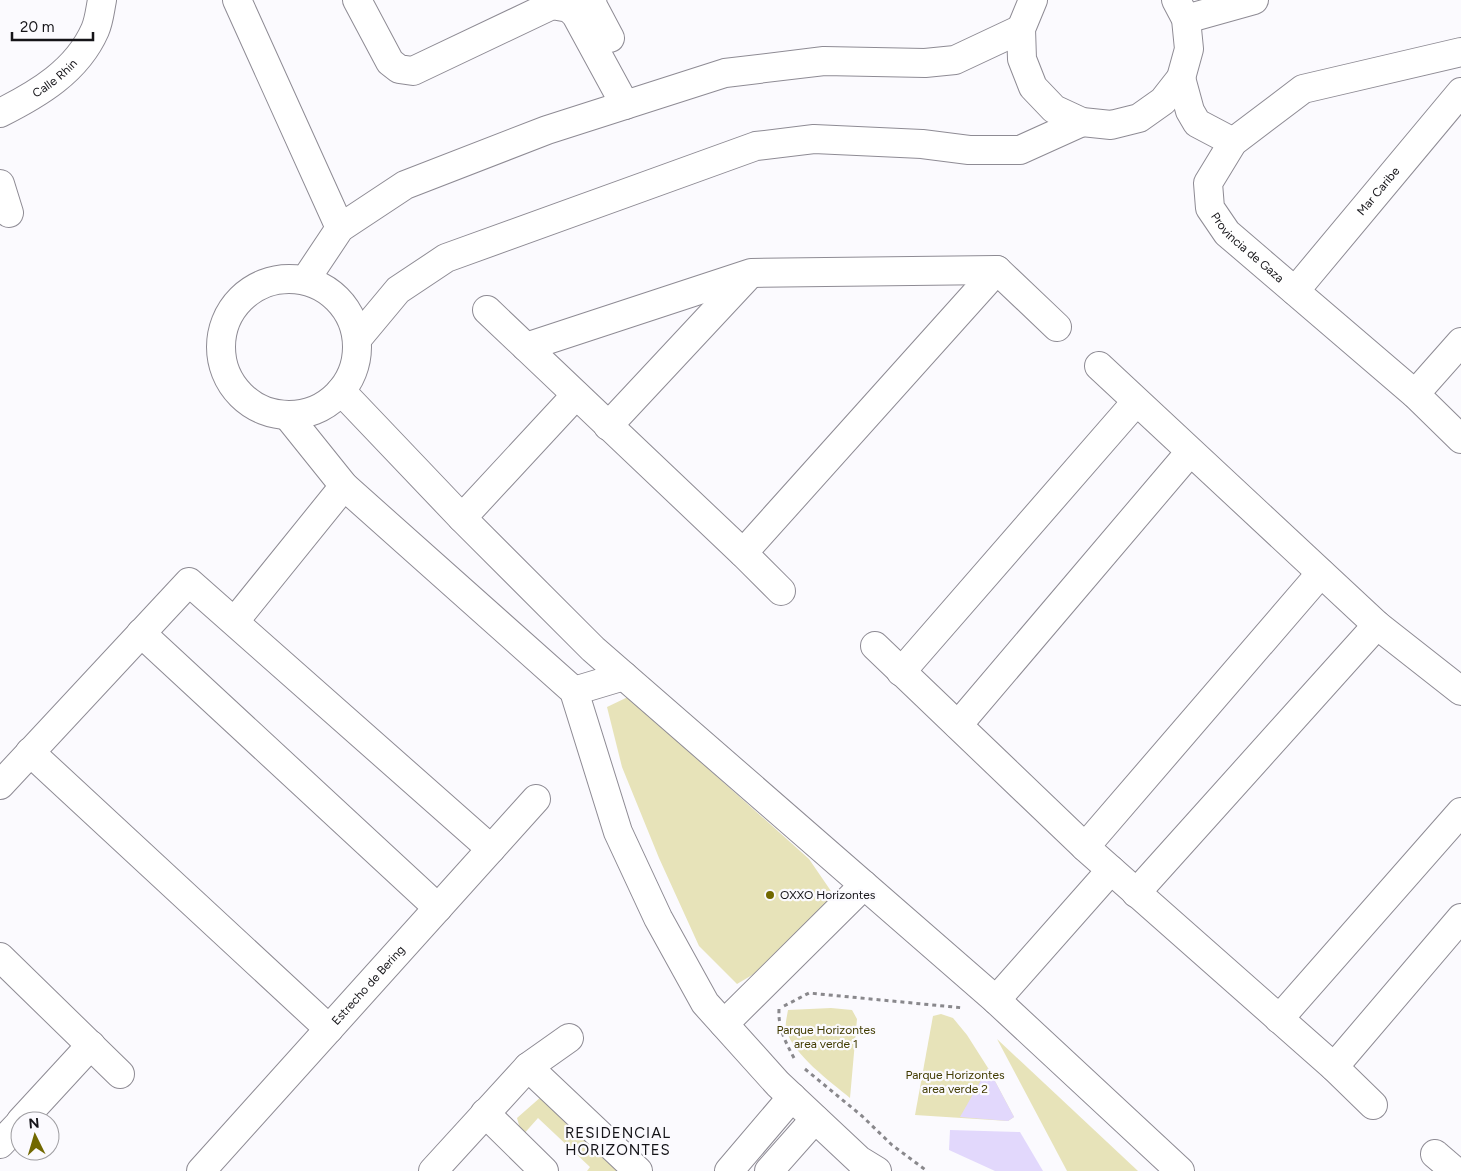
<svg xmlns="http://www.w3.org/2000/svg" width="1461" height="1171" viewBox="0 0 1461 1171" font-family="Figtree,sans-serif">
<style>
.green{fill:#e7e3b9}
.water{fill:#e2d8fc}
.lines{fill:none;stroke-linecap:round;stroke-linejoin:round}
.minor-casing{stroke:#8e8b94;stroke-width:30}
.path{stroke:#89888c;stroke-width:3;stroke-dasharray:4 4;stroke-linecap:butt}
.minor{stroke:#fff;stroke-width:28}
.poi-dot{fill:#716800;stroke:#fbfafe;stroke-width:2}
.labels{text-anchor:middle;stroke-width:4.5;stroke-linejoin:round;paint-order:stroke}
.street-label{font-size:12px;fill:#151418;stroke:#fbfafe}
.poi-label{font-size:12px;fill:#151418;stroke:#fbfafe;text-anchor:start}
.park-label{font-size:12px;fill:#413b00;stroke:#fbfafe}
.quarter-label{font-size:15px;letter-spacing:1px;fill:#151418;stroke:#fbfafe}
</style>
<rect width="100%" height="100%" fill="#fbfafe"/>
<g class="green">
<polygon points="630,696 693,755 809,859 833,894 786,955 737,984 699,946 659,858 622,767 607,707"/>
<path d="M 831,1008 L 852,1010 L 857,1019 L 850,1098 C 831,1082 792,1054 786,1029 C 785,1024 787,1016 788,1010 Z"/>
<polygon points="941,1014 953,1018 967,1035 988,1068 1014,1117 1008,1121 915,1115 933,1016"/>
<polygon points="997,1039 1138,1171 1067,1171"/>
<polygon points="542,1096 628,1171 587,1171 590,1167 538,1118 522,1136 517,1118"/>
</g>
<g class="water">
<polygon points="988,1068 1014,1117 1008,1121 960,1117"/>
<polygon points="950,1130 1020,1132 1043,1171 995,1171 949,1150"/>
</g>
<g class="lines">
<defs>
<g id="minor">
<polyline points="237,0 340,228"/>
<polyline points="357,0 390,62 399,69 413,71 552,5 569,8 576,15 625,105"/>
<polyline points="592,0 593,6 610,38"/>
<polyline points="1033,0 1021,29 1022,59 1033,87 1054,109 1082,122 1111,125 1139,118 1163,101 1181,78 1189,49 1186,19 1176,0"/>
<polyline points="1186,19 1254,0"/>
<path id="s1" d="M 1461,52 L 1303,89 L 1233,142 L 1208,183 L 1210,208 L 1227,233 L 1415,394 L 1461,439"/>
<polyline points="1181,78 1190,111 1197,123 1233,142"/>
<path id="s2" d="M 0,113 C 38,94 77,71 95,30 C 99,21 100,10 102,0"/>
<polyline points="0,184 9,213"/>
<polyline points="306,279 340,228 405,185 547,130 725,73 824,61 925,63 955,60 1021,29"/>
<circle cx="289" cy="347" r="68"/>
<path id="s3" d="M 1295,291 L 1461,92"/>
<polyline points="487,310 743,553 781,591"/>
<polyline points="358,338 398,290 446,258 756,146 814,139 922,144 969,150 1020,150 1082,122"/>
<polyline points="526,347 751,273 997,270 1057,327"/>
<polyline points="1099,366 1377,625 1461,691"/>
<polyline points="341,391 462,518 593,649 996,1000 1180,1171"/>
<polyline points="1415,394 1461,342"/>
<polyline points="287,415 344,486 574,691 618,832 658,918 705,1003 778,1084 859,1160 877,1171"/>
<polyline points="608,426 749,275"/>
<polyline points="462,518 576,395"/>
<polyline points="743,553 997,270"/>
<polyline points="235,621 344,486"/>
<polyline points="141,633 438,908"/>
<polyline points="875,646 1085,847 1334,1067 1373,1105"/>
<polyline points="901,672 1136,402"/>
<polyline points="574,691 624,676"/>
<polyline points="958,725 1190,452"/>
<polyline points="30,752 329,1029"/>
<polyline points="0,785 189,582 491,849"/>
<polyline points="1085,847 1321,573"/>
<polyline points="1136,893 1377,625"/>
<polyline points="0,957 120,1074"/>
<polyline points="996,1000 1111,870"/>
<polyline points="1279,1019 1461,812"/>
<polyline points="724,1024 864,885"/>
<polyline points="528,1067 638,1171"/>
<polyline points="1334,1067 1461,918"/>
<polyline points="485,1113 544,1171"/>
<polyline points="21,1121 91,1045"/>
<polyline points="0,1144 20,1123"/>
<polyline points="1435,1154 1455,1171"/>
<path id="s4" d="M 201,1171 L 536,799"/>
<polyline points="433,1171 528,1067 569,1038"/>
<polyline points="729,1171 792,1097"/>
<polyline points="769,1171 815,1119"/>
</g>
</defs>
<use href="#minor" class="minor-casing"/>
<g class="path">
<polyline points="784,1006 809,993 964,1008"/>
<path d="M 779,1009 C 778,1028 785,1041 794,1058"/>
<polyline points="805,1069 862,1116 892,1145 927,1171"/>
</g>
<use href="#minor" class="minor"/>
</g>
<circle class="poi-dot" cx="770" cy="895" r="5"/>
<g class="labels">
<g class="street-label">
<text dy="4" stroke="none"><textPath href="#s2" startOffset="65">Calle Rhin</textPath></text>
<text dy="4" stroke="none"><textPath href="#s3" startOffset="130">Mar Caribe</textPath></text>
<text dy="4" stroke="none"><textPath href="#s1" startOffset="378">Provincia de Gaza</textPath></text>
<text dy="4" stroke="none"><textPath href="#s4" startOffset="250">Estrecho de Bering</textPath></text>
</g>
<g class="poi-label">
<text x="780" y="899">OXXO Horizontes</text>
</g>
<g class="park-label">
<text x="826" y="1034">Parque Horizontes<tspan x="826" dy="14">area verde 1</tspan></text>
<text x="955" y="1079">Parque Horizontes<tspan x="955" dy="14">area verde 2</tspan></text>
</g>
<g class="quarter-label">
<text x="618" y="1138">RESIDENCIAL<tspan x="618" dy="17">HORIZONTES</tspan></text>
</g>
</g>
<g transform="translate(35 1136) rotate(355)"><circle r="24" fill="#fbfafe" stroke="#9f9ea2"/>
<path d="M0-4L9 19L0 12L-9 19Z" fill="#716800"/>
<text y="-8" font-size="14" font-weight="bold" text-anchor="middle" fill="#151418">N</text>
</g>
<path d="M12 32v8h81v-8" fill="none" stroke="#151418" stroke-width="2.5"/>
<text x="20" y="32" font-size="15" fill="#151418" stroke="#fbfafe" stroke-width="4" paint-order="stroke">20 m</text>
</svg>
